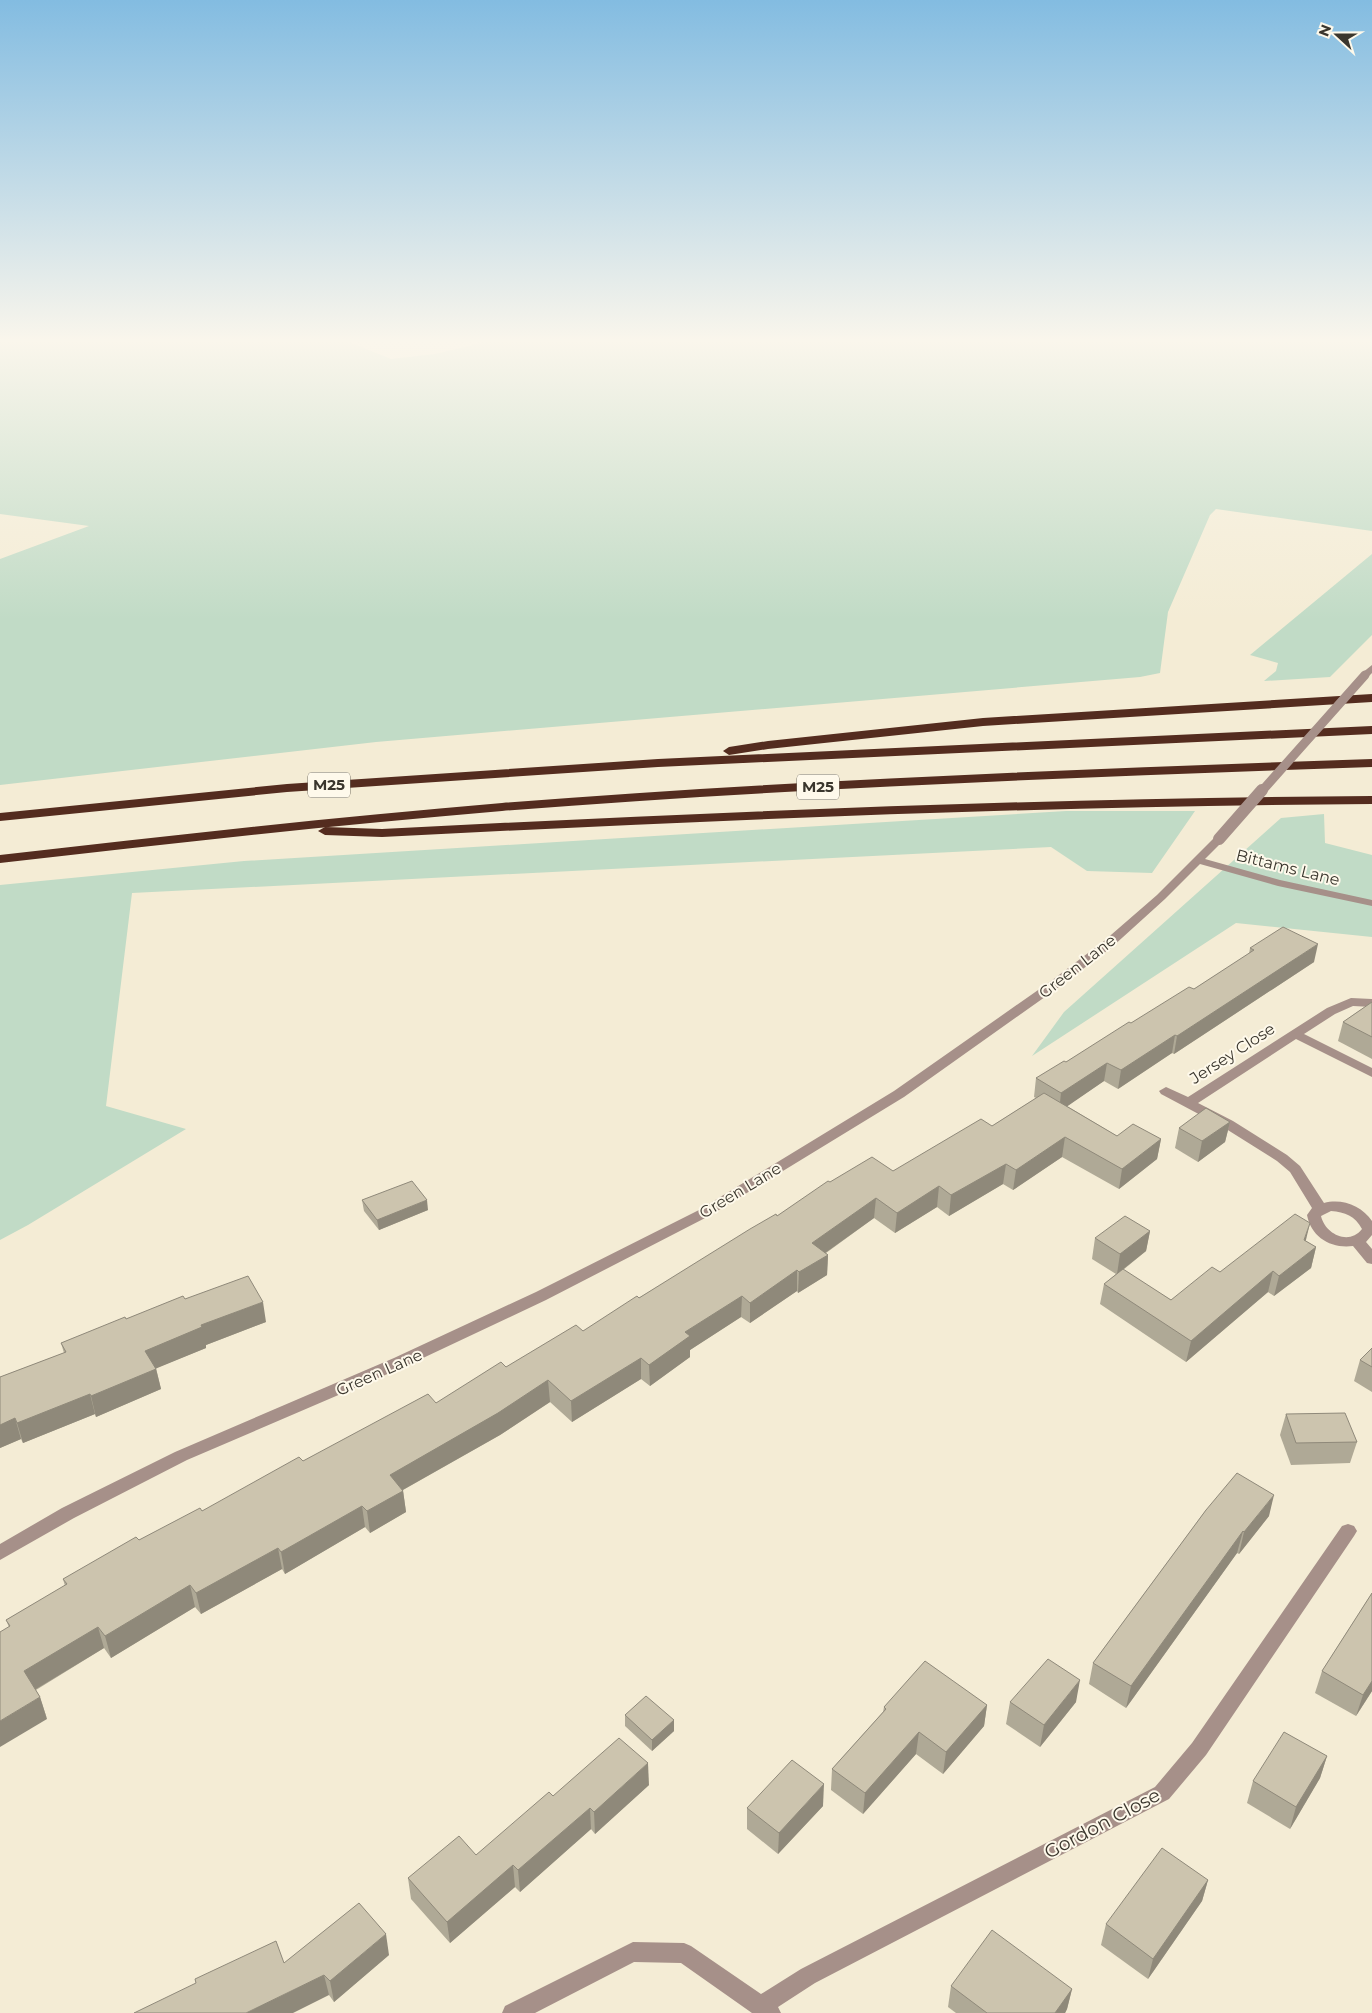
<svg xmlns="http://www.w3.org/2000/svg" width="1372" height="2013" viewBox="0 0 1372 2013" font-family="Montserrat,sans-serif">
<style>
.green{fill:#c1dbc6}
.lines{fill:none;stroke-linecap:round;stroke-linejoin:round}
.minor{fill:#a69089;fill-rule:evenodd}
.highway{fill:#542c1f;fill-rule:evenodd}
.minor-bridge-far1{stroke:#a69089;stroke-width:9}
.minor-bridge{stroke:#a69089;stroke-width:12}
.wall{fill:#afa996}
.shaded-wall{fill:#8f897a}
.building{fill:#ccc4ae;stroke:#8f897a}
.labels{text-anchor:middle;stroke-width:4;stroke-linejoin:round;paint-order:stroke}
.shield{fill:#fef9eb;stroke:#757066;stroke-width:1}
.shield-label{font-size:15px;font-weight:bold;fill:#3a362d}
.street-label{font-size:16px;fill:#3a362d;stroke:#fef9eb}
.near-street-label{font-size:19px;fill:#3a362d;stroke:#fef9eb}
</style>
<rect width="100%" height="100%" fill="#f4ecd5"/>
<g class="green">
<polygon points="0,338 339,338 391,359 435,354 502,338 1372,338 1372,531 1216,509 1210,515 1168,612 1160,673 1140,677 376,742 0,785 0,559 89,526 0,514"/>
<polygon points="1372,554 1372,635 1330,677 1264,681 1276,671 1278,663 1250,655"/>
<polygon points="1066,811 1195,811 1152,873 1087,871 1051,847 132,893 106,1106 186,1129 28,1225 0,1240 0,885 244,861"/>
<polygon points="1324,814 1325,843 1372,855 1372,937 1236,923 1032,1056 1064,1012 1281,818"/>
</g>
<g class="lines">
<g class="minor">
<polygon points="1372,665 1372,673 1368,677 1362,677 1362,673"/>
<polygon points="1219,836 1225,839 1205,859 1280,880 1372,900 1372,906 1278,886 1200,864 1165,899 1112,947 1059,987 904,1097 709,1216 546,1300 406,1366 187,1460 74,1518 0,1560 0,1544 62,1508 175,1452 394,1358 536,1292 699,1210 894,1091 1051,981 1104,941 1157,895 1215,837"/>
<path d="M 1351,998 L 1372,999 L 1372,1007 L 1353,1006 L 1335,1014 L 1304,1034 L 1372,1068 L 1372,1077 L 1296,1039 L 1198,1103 L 1233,1121 L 1287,1155 L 1300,1166 L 1324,1203 C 1342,1198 1362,1206 1372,1221 L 1372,1235 L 1366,1242 L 1372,1249 L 1372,1264 L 1367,1263 L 1353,1246 C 1331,1249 1311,1237 1307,1215 L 1312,1208 L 1290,1172 L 1277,1161 L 1223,1127 L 1161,1094 L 1159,1091 L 1166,1087 L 1188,1097 L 1327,1008 ZM 1331,1211 C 1345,1212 1355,1216 1362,1229 C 1349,1246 1325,1234 1321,1216 Z"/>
<polygon points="1348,1524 1354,1526 1357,1531 1354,1536 1206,1755 1169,1799 815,1983 778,2007 781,2013 752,2013 681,1963 634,1962 535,2013 502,2013 505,2006 633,1942 684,1943 691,1946 761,1994 801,1969 1155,1787 1192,1743 1342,1526"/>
</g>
<g class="highway">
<polygon points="1372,694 1372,702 983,726 768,749 729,755 723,751 729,747 768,741 983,718"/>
<polygon points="1372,726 1372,734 658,767 287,792 0,821 0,813 287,784 658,759"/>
<path d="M 1372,759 L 1372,767 C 1082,777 791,788 502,811 C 334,825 167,844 0,863 L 0,855 C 167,836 334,817 502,803 C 792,780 1082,769 1372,759 Z"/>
<path d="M 1372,796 L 1372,804 C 1042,806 712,820 382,837 L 325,835 L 318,831 L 325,827 L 382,829 C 712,812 1042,798 1372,796 Z"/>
</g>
<polyline class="minor-bridge-far1" points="1261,792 1365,675"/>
<polyline class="minor-bridge" points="1219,839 1262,790"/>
</g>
<g class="wall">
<polygon points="1250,948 1314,962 1174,1054 1172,1053 1118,1089 1104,1081 1067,1106 1117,1136 1161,1139 1157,1159 1119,1189 1062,1157 1013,1190 1003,1184 949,1216 937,1207 895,1233 874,1218 826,1253 828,1255 827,1275 798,1293 797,1291 750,1323 741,1317 690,1350 690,1357 650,1386 641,1379 572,1422 550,1402 500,1435 403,1490 406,1512 370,1533 365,1527 285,1574 282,1569 201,1614 195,1607 111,1658 104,1648 36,1690 40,1697 47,1719 6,1620 65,1586 63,1579 139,1540 202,1511 303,1461 436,1403 506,1367 583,1331 777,1216 830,1182 893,1171 992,1126 1036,1098 1034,1097 1036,1078 1066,1062 1131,1023 1194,989 1249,954"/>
<polygon points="1372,1002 1372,1059 1338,1041 1343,1022"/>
<polygon points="1230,1122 1225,1142 1198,1162 1175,1148 1179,1128"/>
<polygon points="362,1200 428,1210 379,1230 364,1211"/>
<polygon points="1150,1231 1146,1251 1123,1270 1171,1300 1220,1272 1306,1241 1316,1247 1311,1268 1274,1296 1268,1292 1186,1362 1100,1304 1104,1284 1116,1274 1092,1259 1095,1238"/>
<polygon points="185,1299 266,1322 206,1345 206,1348 156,1368 161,1389 96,1417 95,1414 23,1443 21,1439 0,1448 0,1377 64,1353 61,1343 126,1319"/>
<polygon points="1372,1348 1372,1392 1354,1381 1360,1360"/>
<polygon points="1286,1414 1357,1442 1350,1463 1291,1465 1280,1435"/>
<polygon points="1206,1510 1269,1516 1239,1554 1237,1553 1126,1708 1089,1684 1093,1663"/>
<polygon points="1372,1593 1372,1691 1356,1716 1315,1693 1322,1671"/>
<polygon points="1010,1702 1076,1702 1040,1747 1006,1724"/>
<polygon points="987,1705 984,1726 943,1774 916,1754 863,1814 831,1790 832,1769 883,1712 884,1707"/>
<polygon points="625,1715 674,1720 674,1731 652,1751 625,1726"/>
<polygon points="1327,1756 1320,1778 1290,1829 1247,1803 1253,1781"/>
<polygon points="649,1785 595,1834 591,1829 520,1892 515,1887 450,1943 411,1899 408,1878 476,1855 553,1796"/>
<polygon points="823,1806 778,1854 747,1829 747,1808"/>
<polygon points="1208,1880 1202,1901 1148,1979 1101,1945 1106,1924"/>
<polygon points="389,1955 334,2002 329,1995 284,1963"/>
<polygon points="951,1986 1072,1989 1067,2009 1065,2013 956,2013 948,2007"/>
</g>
<g class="shaded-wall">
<polygon points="1318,944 1314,962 1174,1054 1177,1036"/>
<polygon points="1175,1035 1172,1053 1118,1089 1121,1070"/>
<polygon points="1107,1063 1104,1081 1059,1112 1061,1093"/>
<polygon points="1230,1122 1225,1142 1198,1162 1202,1141"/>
<polygon points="1065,1137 1062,1157 1013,1190 1016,1170"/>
<polygon points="1161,1139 1157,1159 1119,1189 1122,1169"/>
<polygon points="1006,1164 1003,1184 949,1216 951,1195"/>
<polygon points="939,1186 937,1207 895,1233 897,1213"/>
<polygon points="876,1198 874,1218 811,1263 812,1243"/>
<polygon points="427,1200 428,1210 379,1230 377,1220"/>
<polygon points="1310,1223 1305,1244 1304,1240"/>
<polygon points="1150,1231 1146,1251 1117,1274 1120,1254"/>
<polygon points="1316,1247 1311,1268 1274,1296 1279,1276"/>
<polygon points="828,1255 827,1275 798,1293 799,1272"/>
<polygon points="797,1270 797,1291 750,1323 750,1303"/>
<polygon points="1273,1271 1268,1292 1186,1362 1191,1341"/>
<polygon points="742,1296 741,1317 690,1350 690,1357 650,1386 649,1365 685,1332"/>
<polygon points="263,1302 266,1322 206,1345 206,1348 150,1371 145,1351 201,1325"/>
<polygon points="641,1358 641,1379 572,1422 571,1401"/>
<polygon points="156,1369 161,1389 96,1417 91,1396"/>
<polygon points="548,1380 550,1402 500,1435 392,1496 390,1475"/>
<polygon points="90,1394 95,1414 23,1443 17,1423"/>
<polygon points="15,1418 21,1439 0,1448 0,1425"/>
<polygon points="403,1491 406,1512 370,1533 367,1511"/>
<polygon points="1274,1495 1269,1516 1239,1554 1244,1532"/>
<polygon points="362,1506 365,1527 285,1574 281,1552"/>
<polygon points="1243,1531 1237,1553 1126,1708 1131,1686"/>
<polygon points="278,1548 282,1569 201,1614 196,1593"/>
<polygon points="190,1585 195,1607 111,1658 105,1636"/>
<polygon points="98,1627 104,1648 31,1692 24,1671"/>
<polygon points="1080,1680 1076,1702 1040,1747 1044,1725"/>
<polygon points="1372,1681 1372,1691 1356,1716 1363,1695"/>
<polygon points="40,1697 47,1719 0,1747 0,1721"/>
<polygon points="987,1705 984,1726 943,1774 946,1752"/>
<polygon points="674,1720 674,1731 652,1751 652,1740"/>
<polygon points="919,1732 916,1754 863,1814 865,1793"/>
<polygon points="1327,1756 1320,1778 1290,1829 1296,1807"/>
<polygon points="648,1763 649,1785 595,1834 594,1812"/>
<polygon points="824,1784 823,1806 778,1854 779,1833"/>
<polygon points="590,1808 591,1829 520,1892 518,1870"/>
<polygon points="513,1865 515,1887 450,1943 447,1922"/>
<polygon points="1208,1880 1202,1901 1148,1979 1153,1959"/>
<polygon points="386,1934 389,1955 334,2002 330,1981"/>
<polygon points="324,1975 329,1995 293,2013 246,2013"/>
<polygon points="1072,1989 1067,2009 1065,2013 1055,2013"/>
</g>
<g class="building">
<polygon points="1283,927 1318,944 1177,1036 1175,1035 1121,1070 1107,1063 1061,1093 1036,1078 1064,1061 1066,1062 1129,1022 1131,1023 1189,987 1194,989 1254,950 1250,948"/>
<polygon points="1372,1002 1372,1037 1343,1022"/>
<polygon points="1044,1093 1117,1136 1133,1124 1161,1139 1122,1169 1065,1137 1016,1170 1006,1164 951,1195 939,1186 897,1213 876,1198 812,1243 828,1255 799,1272 797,1270 750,1303 742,1296 685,1332 690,1336 649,1365 641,1358 571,1401 548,1380 498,1413 390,1475 403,1491 367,1511 362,1506 281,1552 278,1548 196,1593 190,1585 105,1636 98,1627 24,1671 40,1697 0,1721 0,1632 10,1626 6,1620 67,1584 63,1579 136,1537 139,1540 200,1508 202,1511 299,1457 303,1461 428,1394 436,1403 501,1362 506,1367 576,1325 583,1331 637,1296 639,1298 750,1229 776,1214 777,1216 828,1181 830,1182 872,1157 893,1171 981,1119 992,1126"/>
<polygon points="1206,1108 1230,1122 1202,1141 1179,1128"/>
<polygon points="412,1181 427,1200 377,1220 362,1200"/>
<polygon points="1295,1214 1310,1223 1304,1240 1316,1247 1279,1276 1273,1271 1191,1341 1104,1284 1123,1269 1171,1300 1212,1267 1220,1272"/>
<polygon points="1125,1216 1150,1231 1120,1254 1095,1238"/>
<polygon points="248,1276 263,1302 201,1325 202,1327 145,1351 156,1369 91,1396 90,1394 17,1423 15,1418 0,1425 0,1377 66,1352 61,1343 125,1317 126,1319 183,1296 185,1299"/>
<polygon points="1372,1348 1372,1367 1360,1360"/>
<polygon points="1345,1413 1357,1442 1296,1443 1286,1414"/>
<polygon points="1237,1473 1274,1495 1244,1532 1243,1531 1131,1686 1093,1663 1206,1510"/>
<polygon points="1372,1593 1372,1681 1363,1695 1322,1671"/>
<polygon points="1048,1659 1080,1680 1044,1725 1010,1702"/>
<polygon points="925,1661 987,1705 946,1752 919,1732 865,1793 832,1769 886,1709 884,1707"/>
<polygon points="646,1696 674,1720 652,1740 625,1715"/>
<polygon points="1284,1732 1327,1756 1296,1807 1253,1781"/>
<polygon points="619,1738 648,1763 594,1812 590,1808 518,1870 513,1865 447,1922 408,1878 459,1836 476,1855 549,1792 553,1796"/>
<polygon points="792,1760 824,1784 779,1833 747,1808"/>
<polygon points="1162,1848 1208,1880 1153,1959 1106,1924"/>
<polygon points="359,1903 386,1934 330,1981 324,1975 246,2013 134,2013 196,1983 195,1979 276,1941 284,1963"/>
<polygon points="992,1930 1072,1989 1055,2013 987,2013 951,1986"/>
</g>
<linearGradient id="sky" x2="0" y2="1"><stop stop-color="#83bce1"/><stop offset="0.55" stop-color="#faf6ec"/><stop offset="1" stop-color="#faf6ec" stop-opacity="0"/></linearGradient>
<rect width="1372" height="620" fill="url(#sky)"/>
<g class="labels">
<g class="shield">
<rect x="308" y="772.5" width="42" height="25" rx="4"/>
<rect x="797" y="774.5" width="42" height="25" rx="4"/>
</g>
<g class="shield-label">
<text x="329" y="790">M25</text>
<text x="818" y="792">M25</text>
</g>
<g class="street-label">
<text transform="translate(1288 867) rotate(14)" y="6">Bittams Lane</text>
<text transform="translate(1077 966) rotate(-38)" y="6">Green Lane</text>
<text transform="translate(1232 1053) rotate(-33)" y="6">Jersey Close</text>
<text transform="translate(740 1190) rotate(-31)" y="6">Green Lane</text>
<text transform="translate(379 1372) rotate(-24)" y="6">Green Lane</text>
</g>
<g class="near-street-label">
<text transform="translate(1102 1823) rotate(-28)" y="7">Gordon Close</text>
</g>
</g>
<g transform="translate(1337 35) rotate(291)" stroke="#fef9eb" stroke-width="4" paint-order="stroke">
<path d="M0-4L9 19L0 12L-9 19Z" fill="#3a362d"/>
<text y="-8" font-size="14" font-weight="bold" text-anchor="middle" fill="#3a362d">N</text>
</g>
</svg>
